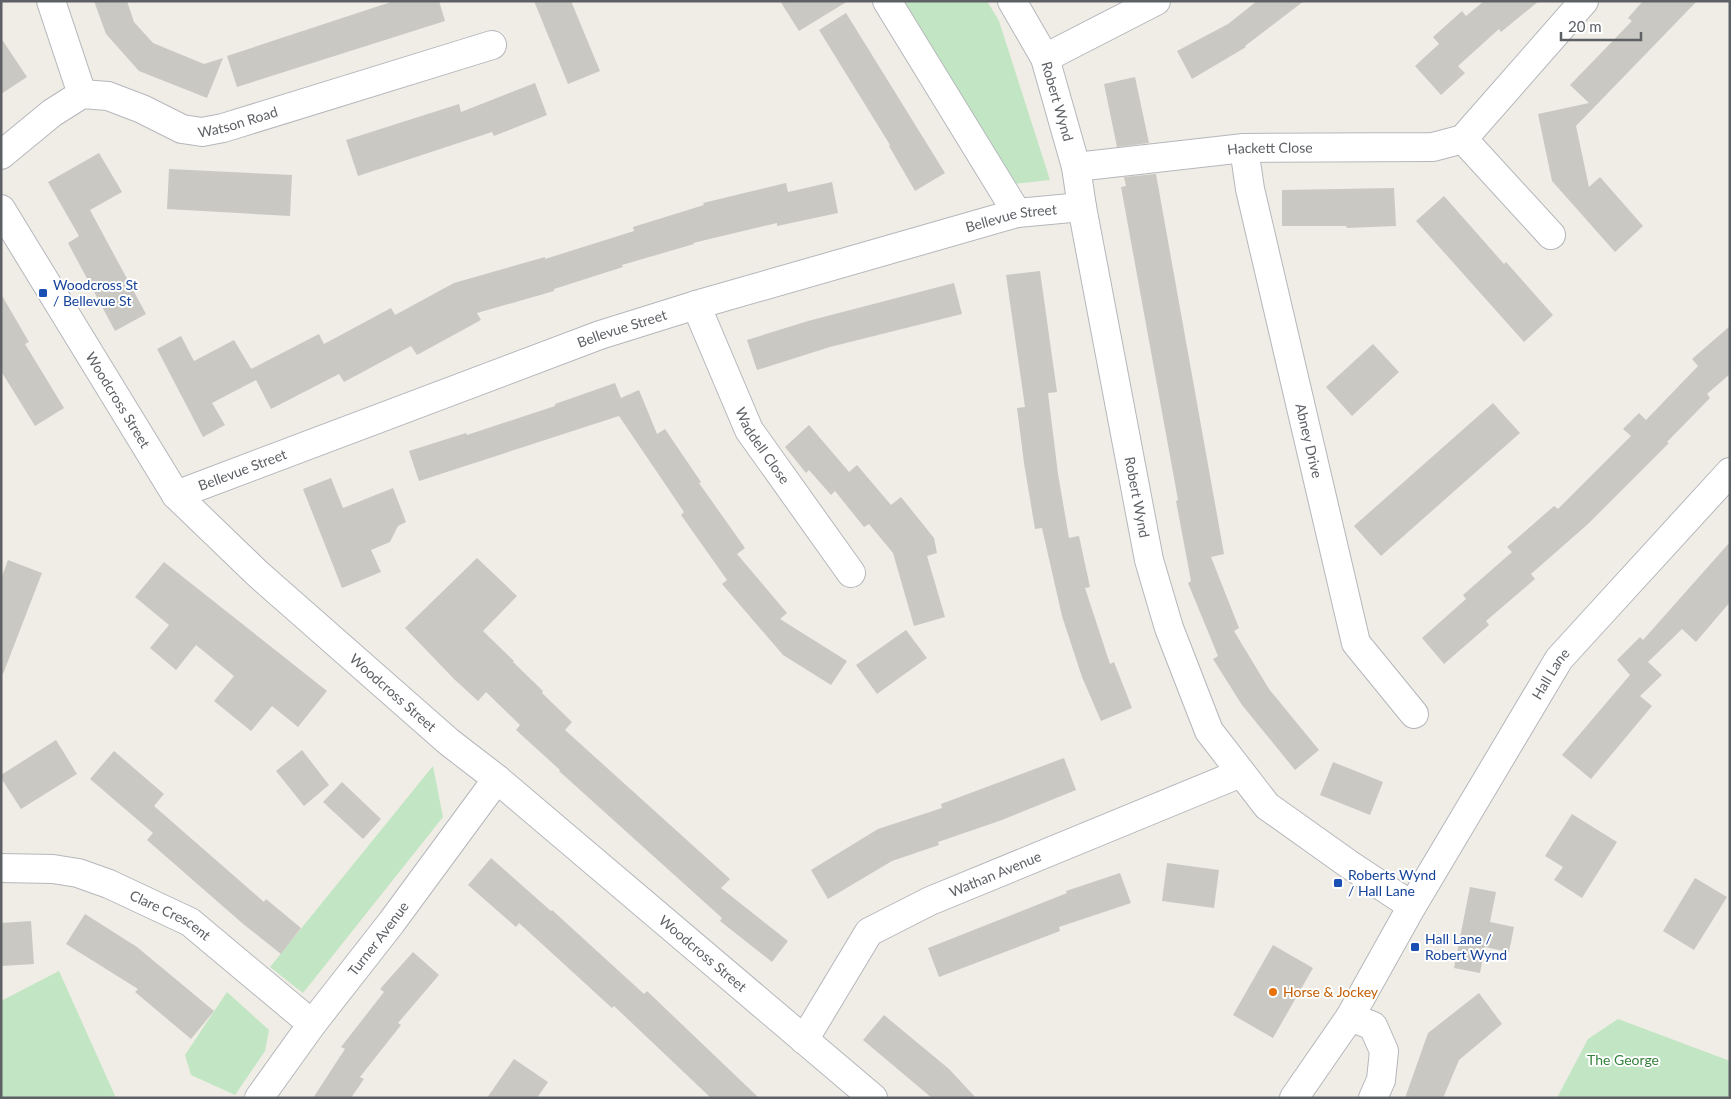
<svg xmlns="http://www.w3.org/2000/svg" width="1731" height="1099" viewBox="0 0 1731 1099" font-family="Lato,sans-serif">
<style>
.green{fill:#c2e6c3}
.building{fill:#cac8c2}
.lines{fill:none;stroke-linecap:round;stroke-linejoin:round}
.minor-casing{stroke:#b5b7bc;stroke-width:30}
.minor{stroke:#fff;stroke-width:28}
.transit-dot{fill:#1a4fb4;stroke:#fff;stroke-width:2}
.food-dot{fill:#e8710a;stroke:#fff;stroke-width:2}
.labels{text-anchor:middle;stroke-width:4;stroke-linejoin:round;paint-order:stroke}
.street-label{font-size:14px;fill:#5d6065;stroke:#fff}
.transit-label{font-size:14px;fill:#164399;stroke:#fff;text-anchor:start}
.food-label{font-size:14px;fill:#c56008;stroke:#fff;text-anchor:start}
.park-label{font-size:14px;fill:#36833d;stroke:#fff}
</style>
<rect width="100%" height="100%" fill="#efede5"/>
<g class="green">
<polygon points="902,1 987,1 999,21 1050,180 1013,184"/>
<polygon points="433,766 443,817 303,993 270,967"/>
<polygon points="59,971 116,1098 1,1098 1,1001"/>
<polygon points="227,992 269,1030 265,1051 235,1095 191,1075 185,1055"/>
<polygon points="1618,1019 1730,1061 1730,1098 1557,1098 1588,1039"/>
</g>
<g class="building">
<polygon points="94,1 127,1 134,22 153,43 204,64 223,58 207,98 139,71 106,34"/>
<polygon points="394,1 439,1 445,21 237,87 227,56"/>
<polygon points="534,1 571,1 600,71 568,84"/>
<polygon points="780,1 848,1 799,31"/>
<polygon points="1257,1 1304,1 1245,46 1246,47 1192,79 1177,51 1228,24"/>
<polygon points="1484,1 1539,1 1501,32 1499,29 1458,66 1465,73 1441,95 1415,66 1439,44 1433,37 1462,11 1466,16"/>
<polygon points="1643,1 1697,1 1576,126 1589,187 1600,177 1643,226 1615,252 1552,181 1538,114 1589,103 1570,85 1632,21 1628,18"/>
<polygon points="846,13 945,173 915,191 889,146 890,145 819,30"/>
<polygon points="1,38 27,77 1,94"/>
<polygon points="1135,77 1149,143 1117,147 1104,84"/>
<polygon points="535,83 547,115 494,136 492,132 358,176 346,140 459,104 461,112"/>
<polygon points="99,153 122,192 90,210 146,314 115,331 68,243 79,236 48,182"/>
<polygon points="169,169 292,175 290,216 167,209"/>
<polygon points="1156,174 1224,554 1211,557 1239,628 1234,631 1269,689 1319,750 1295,770 1242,705 1213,659 1218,656 1188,583 1191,581 1176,501 1178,500 1121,187 1126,186 1124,177"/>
<polygon points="832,182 838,213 777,226 777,223 693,243 694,244 622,265 623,267 554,289 554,291 477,313 481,320 417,355 411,346 344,382 339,374 271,409 256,380 212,403 225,425 203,437 157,349 181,336 194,361 234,340 253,372 251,369 319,334 324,344 391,308 395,315 454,283 545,257 545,259 634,231 633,227 704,205 703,203 786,183 788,192"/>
<polygon points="1394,188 1396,226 1347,228 1346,226 1282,226 1282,190"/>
<polygon points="1444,196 1504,264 1506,262 1553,315 1524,342 1416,221"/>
<polygon points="1040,271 1057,392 1048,393 1058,474 1069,538 1079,536 1090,587 1085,588 1110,664 1114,662 1132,708 1101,721 1082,677 1062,616 1042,528 1035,529 1024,463 1017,408 1025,407 1006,275"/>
<polygon points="954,283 962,314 830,347 757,370 747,340 808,321"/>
<polygon points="1,294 29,342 25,344 64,408 35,426 1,371"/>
<polygon points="1730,326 1730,374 1707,394 1710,398 1667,442 1669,443 1588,524 1531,574 1535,579 1486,621 1489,625 1444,664 1422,638 1466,599 1463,595 1512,552 1507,547 1554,506 1558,509 1631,436 1623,429 1639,413 1646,420 1698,366 1692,359"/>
<polygon points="1373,344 1399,372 1352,416 1326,387"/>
<polygon points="615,383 621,398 639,390 657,434 665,429 701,482 699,483 745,548 737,554 787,613 780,619 847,661 831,685 783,655 722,584 727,580 681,515 684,512 619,416 419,481 409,451 466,433 467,435 555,406 555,404"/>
<polygon points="1493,403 1520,433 1381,556 1354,526"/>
<polygon points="809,425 849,472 857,465 891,505 901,497 934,538 937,553 927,556 945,617 914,626 893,553 869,524 864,527 835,491 831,495 809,470 806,473 785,447"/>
<polygon points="331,478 343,508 393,488 406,522 398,526 390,542 371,550 381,572 342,588 303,489"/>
<polygon points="1730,542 1730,602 1696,642 1682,629 1648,662 1662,675 1640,696 1652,706 1591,779 1562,755 1630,675 1617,660 1640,637 1643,640"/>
<polygon points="477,558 517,596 483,631 514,661 513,662 543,691 542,693 572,722 565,730 730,879 721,888 788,941 772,962 720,921 722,918 559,771 560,770 516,730 520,725 486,692 478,701 454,679 405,628"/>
<polygon points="8,560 42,573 3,674 1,674 1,579"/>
<polygon points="164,562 327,691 298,727 272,706 251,731 214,701 234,676 196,645 176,670 150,648 169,625 135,597"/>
<polygon points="906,630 927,658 877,694 856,665"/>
<polygon points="56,740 77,774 21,809 1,778 1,775"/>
<polygon points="302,750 329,785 304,806 276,771"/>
<polygon points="114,751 164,794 154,806 264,902 266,899 301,928 281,954 242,923 147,840 153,833 90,779"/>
<polygon points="1064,758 1076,790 1002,820 938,842 939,845 892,861 828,899 811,870 878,829 942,808 941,804"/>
<polygon points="1333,762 1383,782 1370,815 1320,795"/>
<polygon points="342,782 381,819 363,839 323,802"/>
<polygon points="1572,814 1617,842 1582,898 1554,880 1563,867 1545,856"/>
<polygon points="491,858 551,911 552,910 644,994 647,991 759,1098 711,1098 614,1006 612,1008 519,923 516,927 468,885"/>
<polygon points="1167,863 1219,870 1214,908 1162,901"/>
<polygon points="1120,873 1131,903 1059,927 1060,931 939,977 928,948 1067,893 1066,891"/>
<polygon points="1695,878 1727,897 1694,950 1663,931"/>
<polygon points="1470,887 1496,892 1490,922 1514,927 1509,952 1485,947 1480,973 1454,968"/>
<polygon points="85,914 137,947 214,1011 191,1039 135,992 138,989 66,944"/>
<polygon points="31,921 34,964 1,966 1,923"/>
<polygon points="1273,945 1313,968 1273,1038 1233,1015"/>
<polygon points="413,952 439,975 398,1023 401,1025 360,1077 364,1079 351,1098 313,1098 345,1049 341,1047 384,992 380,989"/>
<polygon points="1479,993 1502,1024 1459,1060 1443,1098 1405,1098 1428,1033"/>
<polygon points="884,1015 949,1069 976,1098 932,1098 863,1040"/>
<polygon points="514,1059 548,1082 537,1098 487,1098"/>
</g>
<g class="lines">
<defs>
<g id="minor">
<polyline points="51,1 82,94"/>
<polyline points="887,1 1017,213"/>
<path id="s1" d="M 1012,1 L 1045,58 L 1076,167 L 1082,207 L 1149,560 L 1169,628 L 1209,731 L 1267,806 L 1350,865 L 1412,906"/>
<polyline points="1045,58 1156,1"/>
<polyline points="1463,139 1551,235"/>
<path id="s2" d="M 1244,148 L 1250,189 L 1356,643 L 1414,714"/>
<path id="s3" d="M 1,155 L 52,113 L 82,94 L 108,96 L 142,109 L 182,129 L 202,132 L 223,128 L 492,45"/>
<path id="s4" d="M 1076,167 L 1244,148 L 1433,147 L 1463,139 L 1584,1"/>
<path id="s5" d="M 1,209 L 176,495 L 258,574 L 449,742 L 497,779 L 873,1098"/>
<path id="s6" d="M 696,305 L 749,430 L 851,573"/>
<path id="s7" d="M 176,495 L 600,335 L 696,305 L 1017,213 L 1082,207"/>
<path id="s8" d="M 1,868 L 53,869 L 78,873 L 109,884 L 190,922 L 312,1024"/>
<polyline points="1350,1017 1373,1026 1384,1051 1381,1080 1373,1098"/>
<path id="s9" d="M 804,1040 L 869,932 L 930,901 L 1241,773"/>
<path id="s10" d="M 259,1098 L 312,1024 L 391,923 L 497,779"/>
<path id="s11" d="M 1294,1098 L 1350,1017 L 1412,906 L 1559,659 L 1730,472"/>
</g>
</defs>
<use href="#minor" class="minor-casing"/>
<use href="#minor" class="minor"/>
</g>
<g class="transit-dot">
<rect x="38" y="288" width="10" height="10" rx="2.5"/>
<rect x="1333" y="878" width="10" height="10" rx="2.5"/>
<rect x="1410" y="942" width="10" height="10" rx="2.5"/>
</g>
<circle class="food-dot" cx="1273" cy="992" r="5"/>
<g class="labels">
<g class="street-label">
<text dy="5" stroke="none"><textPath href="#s1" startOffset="111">Robert Wynd</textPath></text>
<text dy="5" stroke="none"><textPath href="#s3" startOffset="266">Watson Road</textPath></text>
<text dy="5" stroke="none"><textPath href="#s4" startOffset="195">Hackett Close</textPath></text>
<text dy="5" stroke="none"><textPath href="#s7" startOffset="881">Bellevue Street</textPath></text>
<text dy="5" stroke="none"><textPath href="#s7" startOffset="476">Bellevue Street</textPath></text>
<text dy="5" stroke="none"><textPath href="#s5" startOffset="224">Woodcross Street</textPath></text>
<text dy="5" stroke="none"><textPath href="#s2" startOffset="300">Abney Drive</textPath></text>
<text dy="5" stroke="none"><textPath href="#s6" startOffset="156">Waddell Close</textPath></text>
<text dy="5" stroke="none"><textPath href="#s7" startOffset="71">Bellevue Street</textPath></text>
<text dy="5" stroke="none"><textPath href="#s1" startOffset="515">Robert Wynd</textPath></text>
<text dy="5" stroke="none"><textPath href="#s11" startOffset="496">Hall Lane</textPath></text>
<text dy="5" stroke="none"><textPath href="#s5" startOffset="629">Woodcross Street</textPath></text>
<text dy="5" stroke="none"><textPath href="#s9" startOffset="265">Wathan Avenue</textPath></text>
<text dy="5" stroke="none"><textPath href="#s8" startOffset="179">Clare Crescent</textPath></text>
<text dy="5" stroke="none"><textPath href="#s10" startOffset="199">Turner Avenue</textPath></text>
<text dy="5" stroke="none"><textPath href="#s5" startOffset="1034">Woodcross Street</textPath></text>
</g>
<g class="transit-label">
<text x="53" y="290">Woodcross St<tspan x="53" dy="16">/ Bellevue St</tspan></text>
<text x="1348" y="880">Roberts Wynd<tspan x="1348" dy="16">/ Hall Lane</tspan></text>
<text x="1425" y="944">Hall Lane /<tspan x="1425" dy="16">Robert Wynd</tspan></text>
</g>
<g class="food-label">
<text x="1283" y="997">Horse &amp; Jockey</text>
</g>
<g class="park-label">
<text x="1623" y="1065">The George</text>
</g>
</g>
<rect width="1731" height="1099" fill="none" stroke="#5d6065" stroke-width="5"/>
<path d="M1561 32v8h80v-8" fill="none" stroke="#5d6065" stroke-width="2.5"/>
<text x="1568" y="32" font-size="15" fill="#5d6065" stroke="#ffffff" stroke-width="4" paint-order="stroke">20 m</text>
</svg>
